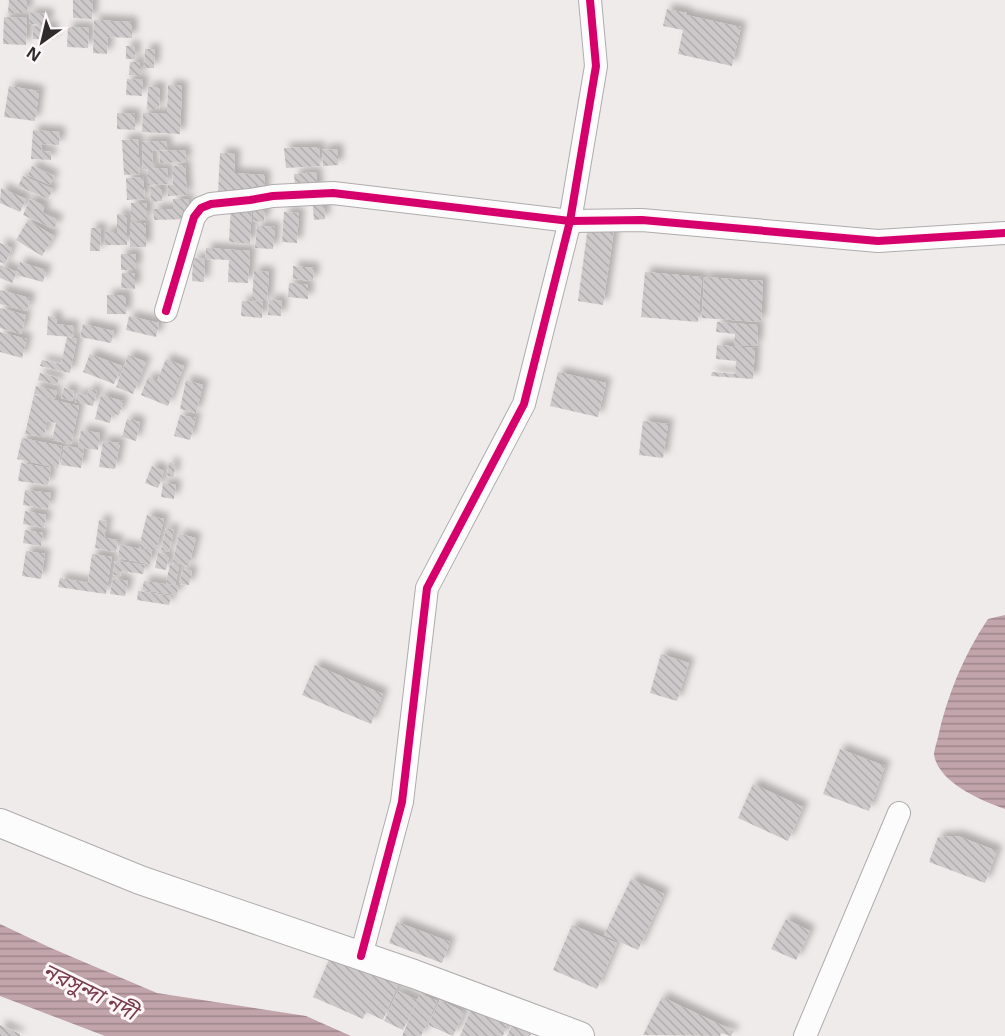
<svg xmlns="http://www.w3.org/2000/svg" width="1005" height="1036" viewBox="0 0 1005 1036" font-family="'Noto Sans','Noto Sans Bengali',sans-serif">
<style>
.water{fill:url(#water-rules)}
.building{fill:url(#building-back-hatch);filter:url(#shadow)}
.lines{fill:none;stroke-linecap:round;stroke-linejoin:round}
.minor-casing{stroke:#b0acad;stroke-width:24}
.major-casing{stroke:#b0acad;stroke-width:30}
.minor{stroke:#fdfcfc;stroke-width:22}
.major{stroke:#fdfcfc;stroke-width:28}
.cycleway-casing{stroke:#fef6f8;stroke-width:11}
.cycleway{stroke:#d6006c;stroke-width:8}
.labels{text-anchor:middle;stroke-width:6;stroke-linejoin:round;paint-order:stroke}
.water-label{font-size:22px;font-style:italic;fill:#773c4e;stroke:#fef6f8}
</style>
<defs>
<pattern id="water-rules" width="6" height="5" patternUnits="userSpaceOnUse" patternTransform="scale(1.5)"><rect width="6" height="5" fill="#c2a4ab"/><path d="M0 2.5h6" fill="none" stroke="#9e868b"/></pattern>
<pattern id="building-back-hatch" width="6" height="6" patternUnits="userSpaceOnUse" patternTransform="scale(1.5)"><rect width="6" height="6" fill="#cdc9ca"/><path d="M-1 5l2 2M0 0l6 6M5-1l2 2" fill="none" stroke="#b0adae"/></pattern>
<filter id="shadow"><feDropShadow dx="5.5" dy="-5.5" stdDeviation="3" flood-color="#0004"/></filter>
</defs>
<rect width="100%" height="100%" fill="#efebeb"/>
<g class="water">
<path d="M 1005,615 L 1005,809 C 982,801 939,783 934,755 C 934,750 937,742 938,737 C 947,696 964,654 988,619 Z"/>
<polygon points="0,924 51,948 157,993 306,1016 351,1036 105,1036 0,996"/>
</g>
<g class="building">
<polygon points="9,0 27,0 27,13 8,13"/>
<polygon points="73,0 93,0 92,19 73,18"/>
<polygon points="667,9 687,13 686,15 741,27 732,66 678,54 683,30 663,26"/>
<polygon points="30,13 48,14 48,24 29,24"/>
<polygon points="4,17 27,18 26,45 3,44"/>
<polygon points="94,20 132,22 132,38 108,37 107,54 93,53"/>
<polygon points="33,26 53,27 53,40 33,39"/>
<polygon points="68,27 89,28 88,48 67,47"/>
<rect x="126" y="46" width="9" height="13"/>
<polygon points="145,49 155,49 154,68 144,68"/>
<polygon points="130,62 140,62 140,76 129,75"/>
<polygon points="127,79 143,80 142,96 126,95"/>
<polygon points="168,85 182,86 180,134 142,132 143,113 167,114"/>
<polygon points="9,86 39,91 35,121 4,117"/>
<polygon points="148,87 160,87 159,109 147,109"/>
<polygon points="117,113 135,114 135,130 117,129"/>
<polygon points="33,130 60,132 59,145 42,144 41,151 51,152 51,160 31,159"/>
<polygon points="138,139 140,174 124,175 122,140"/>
<polygon points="166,141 167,150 152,151 153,169 167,168 168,184 148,185 148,169 143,169 142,142"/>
<polygon points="319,147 320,166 286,168 284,148"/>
<polygon points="338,149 338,165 323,166 322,150"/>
<polygon points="185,150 186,162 160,163 159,151"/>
<polygon points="220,153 235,154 234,173 265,175 264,197 218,194"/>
<polygon points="185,165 187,195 168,196 168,185 173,185 172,166"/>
<polygon points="32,166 54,176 50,185 28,175"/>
<polygon points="316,172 318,191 296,194 294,174"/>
<polygon points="23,176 53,189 48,199 18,186"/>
<polygon points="143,177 145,199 127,200 126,178"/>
<polygon points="150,187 162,187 162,201 151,202"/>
<polygon points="1,188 26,199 20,212 0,203"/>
<polygon points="323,197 325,219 314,220 312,198"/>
<polygon points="30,199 45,206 42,213 58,220 54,229 23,215"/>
<polygon points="173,199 188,199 189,219 154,220 153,209 174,209"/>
<rect x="131" y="203" width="16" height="17"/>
<polygon points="231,204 252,205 250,244 229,242"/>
<polygon points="254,205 265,206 264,222 253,221"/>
<polygon points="284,212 299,213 297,243 282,242"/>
<polygon points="117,214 127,215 127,245 105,245 105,232 117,232"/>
<polygon points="28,220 54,236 42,256 16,240"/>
<rect x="130" y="223" width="16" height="24"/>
<polygon points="257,226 275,227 273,249 255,248"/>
<polygon points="588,226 614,230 603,305 578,301"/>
<polygon points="91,228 101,228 100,251 90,251"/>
<polygon points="0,243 12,248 5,264 0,262"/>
<polygon points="206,248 250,251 248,283 228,282 229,260 205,259"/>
<rect x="121" y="254" width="15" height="16"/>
<polygon points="193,258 205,259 204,282 192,281"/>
<polygon points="20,262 46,270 43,282 17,275"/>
<polygon points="0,265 17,272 12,283 0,278"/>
<polygon points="293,266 314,268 313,281 293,279"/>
<polygon points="254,271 269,272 267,301 252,300"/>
<polygon points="645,272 702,277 698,322 641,317"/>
<polygon points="122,273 135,273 135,289 121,288"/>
<polygon points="704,277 763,281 761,322 702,318"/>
<polygon points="289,283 308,285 308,299 288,297"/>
<polygon points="0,290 30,298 27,311 0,304"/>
<rect x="107" y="295" width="19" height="19"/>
<polygon points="269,300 282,301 281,316 268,315"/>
<polygon points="242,301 263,302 262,318 241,316"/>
<polygon points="0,308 26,315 21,334 0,328"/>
<polygon points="48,316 57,317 56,324 74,326 72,337 47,335"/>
<polygon points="129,316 159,323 156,337 126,330"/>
<polygon points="717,322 758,325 757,346 734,345 735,334 716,332"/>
<polygon points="83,324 114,331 111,343 80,337"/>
<polygon points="0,332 27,339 22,358 0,352"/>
<polygon points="67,337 77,339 70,373 40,366 42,360 61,364"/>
<polygon points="717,345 755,348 753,379 711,376 712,372 735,374 736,361 716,359"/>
<polygon points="90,354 122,366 114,384 83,372"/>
<polygon points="128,355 146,362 133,394 116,387"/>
<polygon points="166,359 184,366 168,406 141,395 148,377 157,381"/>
<polygon points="558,372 606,383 598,417 550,406"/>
<polygon points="40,373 59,378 57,385 38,380"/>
<polygon points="186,380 203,385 196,413 180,409"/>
<polygon points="36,386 57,391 55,399 34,394"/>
<polygon points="64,388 74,391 72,401 61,398"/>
<polygon points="89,389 97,391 93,406 75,402 77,394 87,396"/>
<polygon points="34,395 79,406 71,444 52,440 56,423 47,421 44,437 25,434"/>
<polygon points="101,395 123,401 119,415 112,413 110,423 95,419"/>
<polygon points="180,415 196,418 190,440 174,436"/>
<polygon points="127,419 140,422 136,441 122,437"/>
<polygon points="643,421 668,424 663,458 639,455"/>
<polygon points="81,430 100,433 98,450 78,447"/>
<polygon points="22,438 62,446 58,468 17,459"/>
<polygon points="103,441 120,443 115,469 99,467"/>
<polygon points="64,446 84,449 81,468 61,465"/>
<polygon points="169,462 175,464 174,477 167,476"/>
<polygon points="21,463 51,468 48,485 18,481"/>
<polygon points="152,466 164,471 158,488 145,483"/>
<polygon points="163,483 176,485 174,499 161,497"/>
<polygon points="25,490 51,493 48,509 23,505"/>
<polygon points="25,511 46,515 44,528 23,524"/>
<polygon points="147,515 164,519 156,551 139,547"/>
<polygon points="99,520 107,521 104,538 118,540 116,552 95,548"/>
<polygon points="166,528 174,530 169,552 161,550"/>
<polygon points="25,530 43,533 41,546 23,543"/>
<polygon points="179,534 196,538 189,566 173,562"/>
<polygon points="120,545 152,551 150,564 118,558"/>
<polygon points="26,551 45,554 41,579 22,576"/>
<polygon points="158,552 169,555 166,570 155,568"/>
<polygon points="92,554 112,557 106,594 58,587 60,578 88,583"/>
<polygon points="115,561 145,565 143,574 121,571 120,576 113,575"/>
<polygon points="170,564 179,566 175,585 166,583"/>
<polygon points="183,569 192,571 189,585 179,584"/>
<polygon points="113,578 128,581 125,596 110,594"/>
<polygon points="144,581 178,586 177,595 142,590"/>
<polygon points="138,591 171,596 169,605 137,600"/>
<polygon points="661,654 689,663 677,701 650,693"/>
<polygon points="315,665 383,694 371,724 302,695"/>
<polygon points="840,749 885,766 869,811 823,794"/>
<polygon points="753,784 803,807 788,841 738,818"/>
<polygon points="958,836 997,851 985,883 929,862 938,837"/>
<polygon points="631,879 664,894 638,950 604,935"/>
<polygon points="786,919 810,931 796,960 771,949"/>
<polygon points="397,922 450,942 442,963 389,943"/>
<polygon points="572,925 617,943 597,989 553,970"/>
<polygon points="333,950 400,979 383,1020 366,1012 363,1019 313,997"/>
<polygon points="398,991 417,1000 403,1030 384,1021"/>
<polygon points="420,994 437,1001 421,1036 402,1036"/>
<polygon points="662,997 734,1031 731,1036 721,1033 720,1036 643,1035"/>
<polygon points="440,1000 464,1012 453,1036 428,1025"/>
<polygon points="471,1009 507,1024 503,1036 460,1036"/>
<polygon points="0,1025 20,1034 20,1036 0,1036"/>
<polygon points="512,1025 531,1034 530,1036 507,1036"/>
</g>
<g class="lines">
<defs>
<g id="minor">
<polyline points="166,311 194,217 201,208 211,204 250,200 273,196 333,193 570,221 642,220 878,241 1005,233"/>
<polyline points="361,956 402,802 427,588 524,404 570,221 596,66 590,0"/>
<polyline points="805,1036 899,813"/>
</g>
<polyline id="major" points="0,823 140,880 414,974 580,1036"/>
</defs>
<use href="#minor" class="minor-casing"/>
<use href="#major" class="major-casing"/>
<use href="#minor" class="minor"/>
<use href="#major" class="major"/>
<defs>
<g id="cycleway">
<polyline points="166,311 194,217 201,208 211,204 250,200 273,196 333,193 570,221 642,220 878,241 1005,233"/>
<polyline points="361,956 402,802 427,588 524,404 570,221 596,66 590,0"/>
</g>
</defs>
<use href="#cycleway" class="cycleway-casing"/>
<use href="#cycleway" class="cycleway"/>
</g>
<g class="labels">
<g class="water-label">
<text transform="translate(90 991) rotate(26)" y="8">নরসুন্দা নদী</text>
</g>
</g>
<g transform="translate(42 42) rotate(214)" stroke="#fef6f8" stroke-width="4.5" paint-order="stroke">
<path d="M0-4.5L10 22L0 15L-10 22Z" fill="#2e2b2c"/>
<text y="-9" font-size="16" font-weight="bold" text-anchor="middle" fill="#2e2b2c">N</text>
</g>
</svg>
